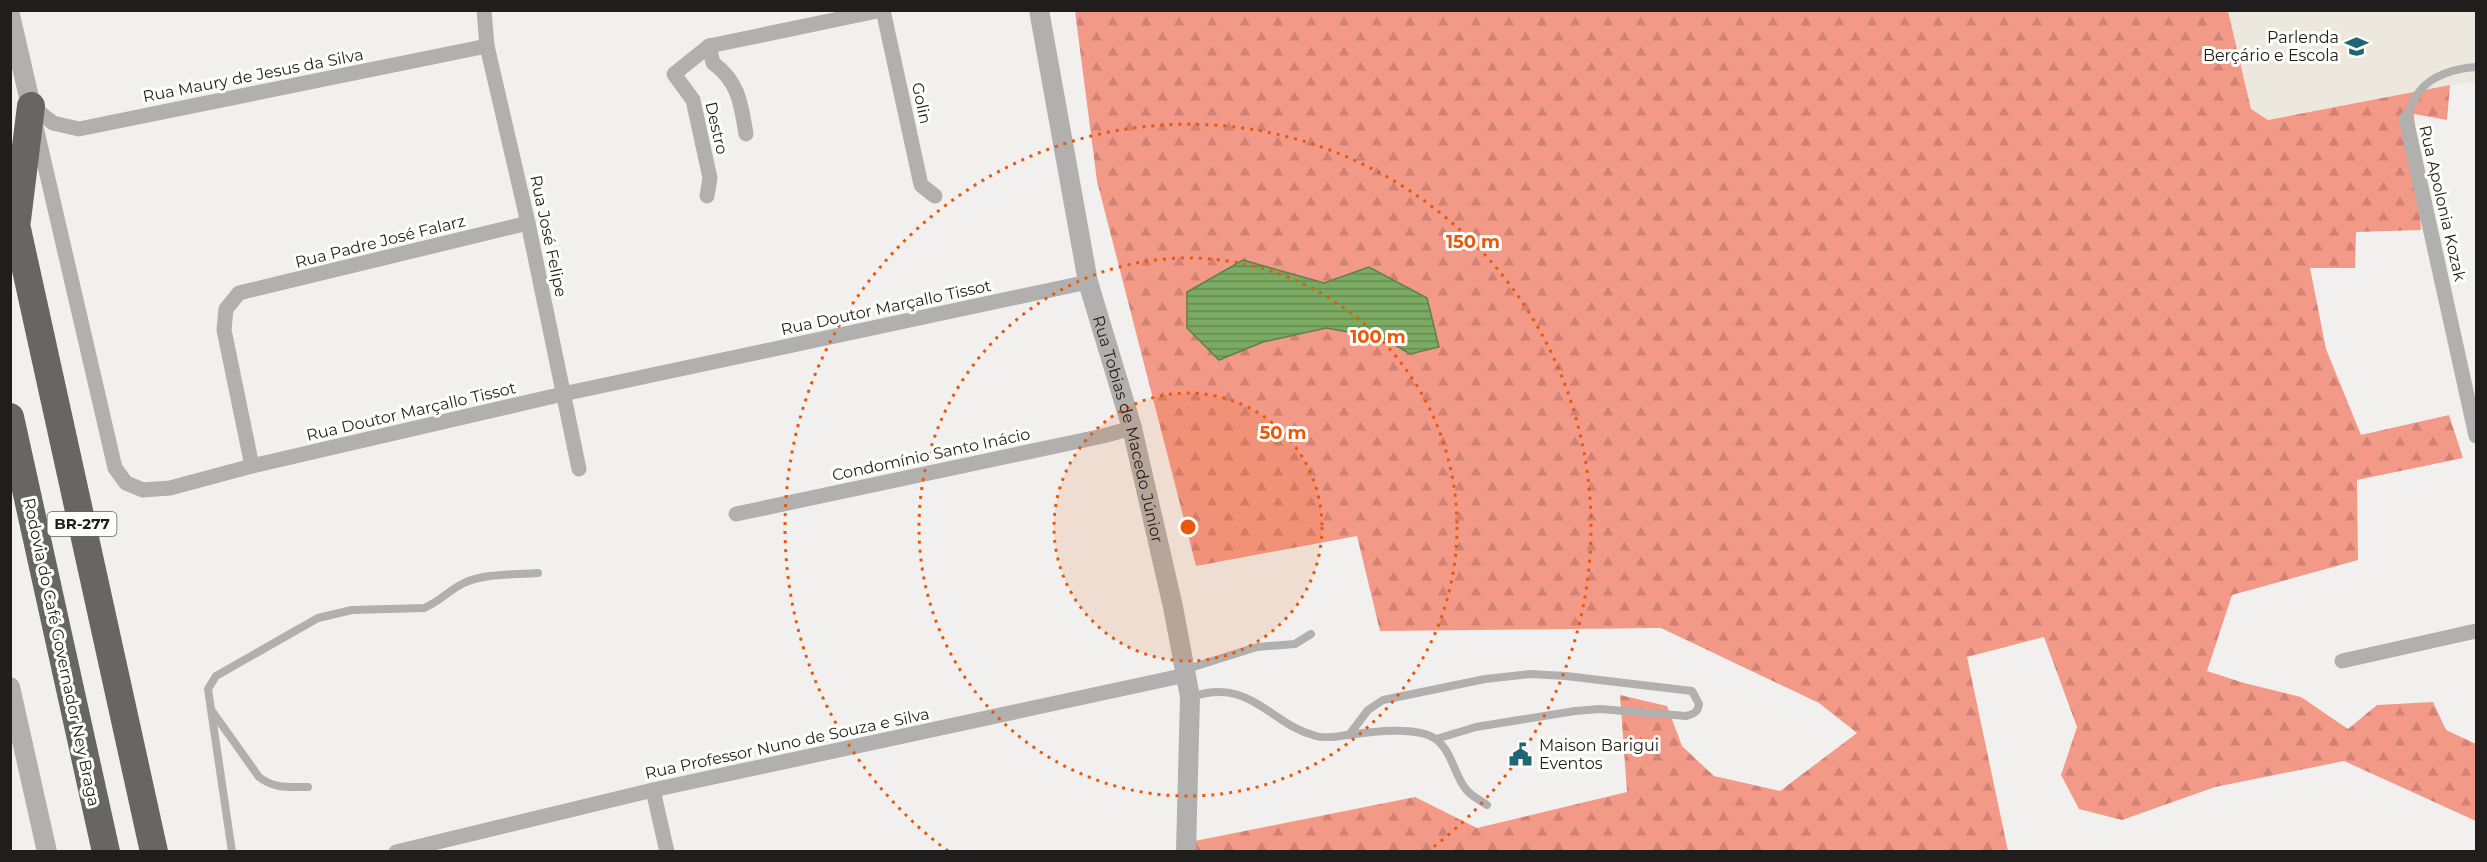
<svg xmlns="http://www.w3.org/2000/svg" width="2487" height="862" viewBox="0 0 2487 862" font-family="Montserrat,sans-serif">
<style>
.built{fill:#ede8de}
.forest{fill:url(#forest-firs)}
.water{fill:url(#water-rules);stroke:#5f804e;stroke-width:1.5}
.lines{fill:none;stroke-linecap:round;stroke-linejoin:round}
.service{stroke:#b1b0af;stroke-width:8}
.minor{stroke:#b1b0af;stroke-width:15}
.tertiary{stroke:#b1b0af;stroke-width:20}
.motorway{stroke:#686664;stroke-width:28}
.ring{fill:none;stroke:#e8590c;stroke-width:3;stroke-dasharray:3 6}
.labels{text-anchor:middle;stroke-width:6;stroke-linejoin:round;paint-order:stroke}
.shield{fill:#fffefb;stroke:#626160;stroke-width:1.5}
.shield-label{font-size:15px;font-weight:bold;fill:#1f1e1d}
.poi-label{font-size:16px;fill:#1f1e1d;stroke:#fffefb;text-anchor:end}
.street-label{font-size:16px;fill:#1f1e1d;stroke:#fffefb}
.centre{fill:#e8590c;stroke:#fffefb;stroke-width:3}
.ring-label{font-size:18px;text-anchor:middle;font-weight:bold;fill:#e8590c;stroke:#fffefb;stroke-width:6;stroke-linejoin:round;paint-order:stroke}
</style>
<defs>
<pattern id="forest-firs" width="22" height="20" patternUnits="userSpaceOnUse" patternTransform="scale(1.5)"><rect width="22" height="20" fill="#f39987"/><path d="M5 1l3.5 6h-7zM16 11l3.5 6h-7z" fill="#d08374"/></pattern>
<pattern id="water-rules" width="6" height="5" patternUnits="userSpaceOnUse" patternTransform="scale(1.5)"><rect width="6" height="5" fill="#7baa63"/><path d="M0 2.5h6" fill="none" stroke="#648a51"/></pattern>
</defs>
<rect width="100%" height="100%" fill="#f2f0ee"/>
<polygon class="built" points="2228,11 2476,11 2476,82 2450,85 2269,120 2251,109"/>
<polygon class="forest" points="1075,11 2228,11 2251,109 2268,120 2450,85 2447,120 2414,114 2421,230 2356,232 2355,268 2310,268 2326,349 2361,435 2449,415 2463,458 2357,480 2358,560 2232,595 2207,671 2244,683 2301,697 2348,729 2377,705 2433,702 2446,730 2476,744 2476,821 2344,761 2215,787 2122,820 2079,809 2061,775 2077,727 2044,637 1967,657 2008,851 1196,851 1195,841 1415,797 1477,828 1627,792 1620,695 1667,706 1682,746 1714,776 1780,791 1857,733 1819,703 1661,628 1380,631 1357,536 1196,566 1097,181"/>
<polygon class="water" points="1243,260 1324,283 1369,267 1427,298 1439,347 1410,354 1383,338 1326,328 1263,342 1219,360 1187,328 1187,292"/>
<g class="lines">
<g class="service">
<path d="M 2406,119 C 2410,110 2413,99 2419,92 C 2431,75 2457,68 2476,67"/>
<polyline points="1187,669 1257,647 1295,644 1311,634"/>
<path d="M 1191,697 C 1252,677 1267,723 1316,736 C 1326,739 1338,736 1348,735 C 1371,732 1414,726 1434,738 C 1452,750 1453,772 1465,788 C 1469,795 1480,800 1487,805"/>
<path d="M 212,711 L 259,777 C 274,789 289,787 308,787"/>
<path d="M 1349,735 L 1368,710 L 1383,700 L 1485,679 L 1530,674 L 1566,676 L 1692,691 L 1699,704 C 1698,712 1694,714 1686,716 L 1600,709 L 1575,711 L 1476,727 L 1436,739"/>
<path d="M 232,852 L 208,689 L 216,676 L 318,618 L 352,610 L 424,608 C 439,602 449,590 464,583 C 484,573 515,575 538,573"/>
</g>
<g class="minor">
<polyline points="484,10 487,46 528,223 579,469"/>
<polyline points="883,10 921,185 935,196"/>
<path d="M 709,46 L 713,63 C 739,82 741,104 746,134"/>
<polyline points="31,106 53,123 79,129 487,46"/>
<polyline points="2406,119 2476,436"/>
<polyline points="36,127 115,468 126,483 143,490 170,488 252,466 563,394 1088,282"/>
<polyline points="707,196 710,178 693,100 674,74 709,46 882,10"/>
<polyline points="252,466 224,330 226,309 239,293 528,223"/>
<polyline points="736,514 1103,436 1132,428"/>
<polyline points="2342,661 2476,631"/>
<polyline points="653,790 667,852"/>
<polyline points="396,852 653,790 1186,675"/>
</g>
<g class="tertiary">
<path id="s1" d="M 1039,10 L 1088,282 L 1132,428 L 1173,607 L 1190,697 L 1186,852"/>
<polyline points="10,15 31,106"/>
<polyline points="10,687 47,852"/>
</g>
<g class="motorway">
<polyline points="10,197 154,852"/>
<polyline points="17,220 31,106"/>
<polyline points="10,417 106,852"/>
</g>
</g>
<circle cx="1188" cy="527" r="134" fill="#e8590c" fill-opacity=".12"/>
<g class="ring">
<circle cx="1188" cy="527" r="134"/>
<circle cx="1188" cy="527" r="269"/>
<path d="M948 851A403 403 0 1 1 1428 851"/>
</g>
<defs>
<symbol id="school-bare" viewBox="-9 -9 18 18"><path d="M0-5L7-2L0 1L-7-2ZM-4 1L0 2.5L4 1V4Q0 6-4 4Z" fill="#1e6674" stroke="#fffefb" stroke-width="2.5" paint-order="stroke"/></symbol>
<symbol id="civic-bare" viewBox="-9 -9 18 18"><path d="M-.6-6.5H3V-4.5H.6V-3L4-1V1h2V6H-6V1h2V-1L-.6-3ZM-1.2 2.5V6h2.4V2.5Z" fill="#1e6674" stroke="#fffefb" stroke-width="2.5" paint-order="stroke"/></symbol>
</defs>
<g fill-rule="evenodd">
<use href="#school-bare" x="2340" y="30" width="33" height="33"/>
<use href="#civic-bare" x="1504" y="738" width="33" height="33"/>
</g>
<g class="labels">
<rect class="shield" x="47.5" y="512" width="69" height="24" rx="4.5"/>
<g class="shield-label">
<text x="82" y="529">BR-277</text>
</g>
<g class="poi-label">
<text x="2339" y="43">Parlenda<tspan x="2339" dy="18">Berçário e Escola</tspan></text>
<text x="1539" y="751" text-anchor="start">Maison Barigui<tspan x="1539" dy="18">Eventos</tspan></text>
</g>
<g class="street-label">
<text transform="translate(253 75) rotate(-11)" y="6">Rua Maury de Jesus da Silva</text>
<text transform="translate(922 103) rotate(78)" y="6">Golin</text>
<text transform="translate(717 128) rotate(77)" y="6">Destro</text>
<text transform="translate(2443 203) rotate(77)" y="6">Rua Apolonia Kozak</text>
<text transform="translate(549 236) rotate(78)" y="6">Rua José Felipe</text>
<text transform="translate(380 241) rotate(-14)" y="6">Rua Padre José Falarz</text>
<text transform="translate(886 307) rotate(-12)" y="6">Rua Doutor Marçallo Tissot</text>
<text transform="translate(411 411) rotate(-13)" y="6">Rua Doutor Marçallo Tissot</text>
<text dy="6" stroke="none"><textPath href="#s1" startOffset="429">Rua Tobias de Macedo Júnior</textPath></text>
<text transform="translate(931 454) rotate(-12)" y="6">Condomínio Santo Inácio</text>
<text transform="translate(62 652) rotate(78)" y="6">Rodovia do Café Governador Ney Braga</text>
<text transform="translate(787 743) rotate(-12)" y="6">Rua Professor Nuno de Souza e Silva</text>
</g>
</g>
<circle cx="1188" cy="527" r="9" class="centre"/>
<g class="ring-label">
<text x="1473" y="248">150 m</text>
<text x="1378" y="343">100 m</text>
<text x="1283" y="439">50 m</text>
</g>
<rect width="2487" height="862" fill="none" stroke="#1f1e1d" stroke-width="24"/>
</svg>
